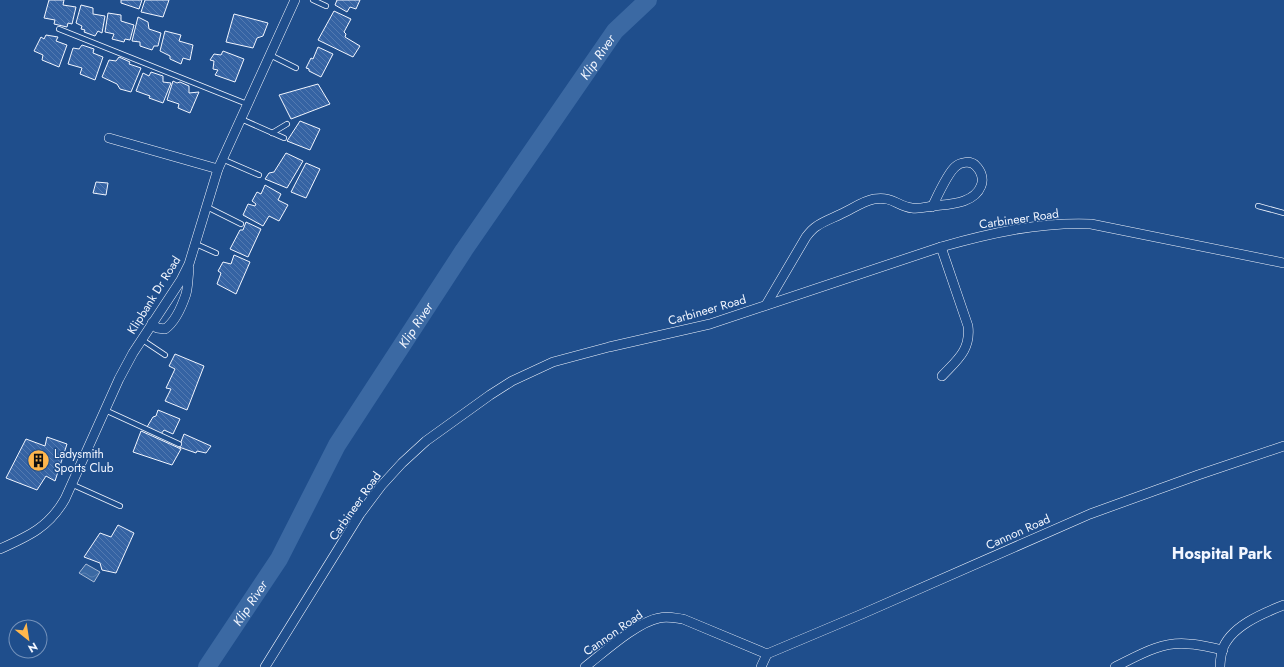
<svg xmlns="http://www.w3.org/2000/svg" width="1284" height="667" viewBox="0 0 1284 667" font-family="Jost,sans-serif">
<style>
.water{fill:url(#water-waves);stroke:#a8bbd7}
.lines{fill:none;stroke-linecap:round;stroke-linejoin:round}
.river{stroke:#3b69a3;stroke-width:18}
.building{fill:url(#building-back-hatch);stroke:#f2f6ff}
.lane-casing{stroke:#f2f6ff;stroke-width:6}
.street-casing{stroke:#f2f6ff;stroke-width:10}
.lane{stroke:#1f4e8c;stroke-width:4.5}
.street{stroke:#1f4e8c;stroke-width:9}
.labels{text-anchor:middle;stroke-width:3;stroke-linejoin:round;paint-order:stroke}
.street-label{font-size:12px;fill:#f2f6ff;stroke:#1f4e8c}
.poi-label{font-size:12px;fill:#f2f6ff;stroke:#1f4e8c;text-anchor:start}
.water-label{font-size:13px;font-style:italic;fill:#f2f6ff;stroke:#1f4e8c}
.district-label{font-size:16px;font-weight:bold;fill:#f2f6ff;stroke:#1f4e8c}
</style>
<defs>
<pattern id="water-waves" width="16" height="10" patternUnits="userSpaceOnUse"><rect width="16" height="10" fill="#3b69a3"/><path d="M0 5q4-4 8 0t8 0" fill="none" stroke="#587fb1"/></pattern>
<pattern id="building-back-hatch" width="6" height="6" patternUnits="userSpaceOnUse"><rect width="6" height="6" fill="#3563a3"/><path d="M-1 5l2 2M0 0l6 6M5-1l2 2" fill="none" stroke="#537ab1"/></pattern>
</defs>
<rect width="100%" height="100%" fill="#1f4e8c"/>
<polygon class="water" points="86,564 100,572 94,582 79,573"/>
<g class="lines">
<path class="river" id="s1" d="M 207,667 L 279,559 L 337,445 L 464,250 L 615,31 L 648,0"/>
</g>
<g class="building">
<polygon points="49,0 64,0 63,5 76,7 72,24 68,23 67,27 54,24 55,20 44,18"/>
<polygon points="121,0 142,0 139,9 121,3"/>
<polygon points="145,0 169,0 163,17 141,12"/>
<polygon points="337,0 360,0 356,9 350,7 347,12 335,5"/>
<polygon points="81,5 93,8 93,14 105,16 102,33 98,31 95,36 84,32 85,30 81,29 82,26 76,23"/>
<polygon points="334,11 351,19 344,32 346,34 345,37 360,46 353,57 318,40"/>
<polygon points="108,13 121,15 121,21 134,25 130,40 125,39 124,42 112,39 114,34 105,32"/>
<polygon points="234,14 268,23 263,36 257,38 253,48 226,42"/>
<polygon points="138,17 148,22 149,29 161,33 158,46 154,46 152,50 140,46 140,42 132,41"/>
<polygon points="165,31 181,35 179,41 193,45 190,60 183,58 181,64 170,59 170,56 160,51"/>
<polygon points="46,35 58,37 56,41 67,45 59,67 42,60 43,55 34,51 41,37 44,39"/>
<polygon points="82,45 94,49 93,53 103,57 95,80 80,74 82,68 68,64 73,48 79,49"/>
<polygon points="318,47 333,54 321,77 309,71 309,69 306,68 311,58 313,59"/>
<polygon points="223,51 244,59 235,82 215,75 218,70 213,69 214,61 210,60 214,54 221,55"/>
<polygon points="119,57 130,62 129,64 141,68 131,92 120,89 117,84 102,77 109,60 116,61"/>
<polygon points="151,72 163,76 163,82 171,83 163,103 149,98 150,96 136,91 143,73 149,76"/>
<polygon points="173,81 177,83 180,82 189,86 189,93 199,92 190,113 178,108 179,104 167,100"/>
<polygon points="318,84 330,104 291,119 279,95"/>
<polygon points="300,121 320,129 310,150 287,141"/>
<polygon points="286,153 303,161 287,188 265,179 269,173 274,172"/>
<polygon points="306,163 320,169 306,198 291,192"/>
<polygon points="96,182 108,183 106,195 93,193"/>
<polygon points="265,185 281,194 278,200 288,205 279,221 269,216 263,226 243,215 248,204 255,206 256,204 252,201 257,192 261,194"/>
<polygon points="246,222 261,229 248,257 230,249 240,230 243,230"/>
<polygon points="234,255 250,262 236,294 217,284 221,273 218,271 223,262 231,264"/>
<polygon points="175,354 204,366 187,410 165,401 171,389 166,388 175,369 169,366"/>
<polygon points="158,410 180,419 173,434 164,430 161,434 147,427 153,417 156,416"/>
<polygon points="141,431 181,449 172,465 133,452"/>
<polygon points="184,434 211,446 206,453 197,451 196,453 179,447"/>
<polygon points="47,437 67,444 55,481 46,476 37,490 6,478 26,439 45,446"/>
<polygon points="118,525 134,533 116,573 102,570 100,563 84,557 100,533 111,537"/>
</g>
<g class="lines">
<defs>
<g id="lane">
<polyline points="313,0 326,6"/>
<polyline points="59,29 247,104"/>
<polyline points="270,55 296,68"/>
<polyline points="241,119 284,138"/>
<polyline points="272,133 287,124"/>
<polyline points="222,159 259,175"/>
<polyline points="1258,206 1284,213"/>
<polyline points="207,207 241,224"/>
<polyline points="196,244 216,253"/>
<polyline points="141,339 165,355"/>
<polyline points="105,410 179,444"/>
<polyline points="71,484 120,506"/>
</g>
<g id="street">
<polyline points="109,138 218,169"/>
<path d="M 941,247 L 968,326 C 971,350 957,360 942,376"/>
<path d="M 766,305 L 806,237 C 809,233 812,229 817,226 C 824,221 833,218 841,214 C 852,209 863,201 874,199 C 893,196 897,206 912,208 C 919,209 926,207 933,206 C 949,204 974,204 981,186 C 984,179 981,171 976,166 C 971,160 960,162 955,167 C 947,174 937,197 932,207"/>
<path d="M 152,323 L 157,328 L 165,329 C 175,322 182,306 186,294 C 188,287 188,277 189,269"/>
<path d="M 0,549 C 29,536 49,527 65,499 L 119,379 L 133,353 L 181,280 L 189,264 L 218,169 L 295,0"/>
<path d="M 265,667 L 360,514 L 381,486 L 402,463 L 426,441 L 490,395 L 512,381 L 553,362 L 609,347 L 710,324 L 941,247 C 990,233 1039,222 1091,224 L 1284,263"/>
<path d="M 585,667 C 603,653 637,622 659,618 C 667,616 675,618 683,619 L 767,654"/>
<polyline points="761,667 767,654 862,614 1090,514 1198,475 1284,446"/>
<path d="M 1115,667 C 1139,655 1161,641 1189,644 C 1200,644 1212,648 1223,650"/>
<path d="M 1220,667 C 1220,662 1221,656 1222,651 C 1229,627 1263,613 1284,605"/>
</g>
</defs>
<use href="#lane" class="lane-casing"/>
<use href="#street" class="street-casing"/>
<use href="#lane" class="lane"/>
<use href="#street" class="street"/>
</g>
<defs>
<symbol id="building-disc" viewBox="-11 -11 22 22"><circle r="9.5" fill="#ffb74d" stroke="#1f4e8c"/><path d="M-4-6H4V6H1V3H-1V6H-4ZM-2.5-4.3h1.7v1.8h-1.7ZM.8-4.3h1.7v1.8H.8ZM-2.5-1h1.7V.8h-1.7ZM.8-1h1.7V.8H.8Z" fill="#111"/></symbol>
</defs>
<g fill-rule="evenodd">
<use href="#building-disc" x="26" y="448" width="25" height="25"/>
</g>
<g class="labels">
<g class="street-label">
<text transform="translate(1019 219) rotate(-8)" y="4">Carbineer Road</text>
<text transform="translate(154 295) rotate(-58)" y="4">Klipbank Dr Road</text>
<text transform="translate(707 310) rotate(-16)" y="4">Carbineer Road</text>
<text transform="translate(355 506) rotate(-55)" y="4">Carbineer Road</text>
<text transform="translate(1018 532) rotate(-24)" y="4">Cannon Road</text>
<text transform="translate(613 633) rotate(-35)" y="4">Cannon Road</text>
</g>
<g class="poi-label">
<text x="54" y="458">Ladysmith<tspan x="54" dy="14">Sports Club</tspan></text>
</g>
<g class="water-label">
<text dy="5" stroke="none"><textPath href="#s1" startOffset="725">Klip River</textPath></text>
<text dy="5" stroke="none"><textPath href="#s1" startOffset="401">Klip River</textPath></text>
<text dy="5" stroke="none"><textPath href="#s1" startOffset="77">Klip River</textPath></text>
</g>
<g class="district-label">
<text x="1222" y="559">Hospital Park</text>
</g>
</g>
<g transform="translate(28 639) rotate(150)"><circle r="19" fill="#1f4e8c" stroke="#7391ba"/>
<path d="M0-3L7 15L0 10L-7 15Z" fill="#ffb74d"/>
<text y="-6" font-size="11" font-weight="bold" text-anchor="middle" fill="#f2f6ff">N</text>
</g>
</svg>
